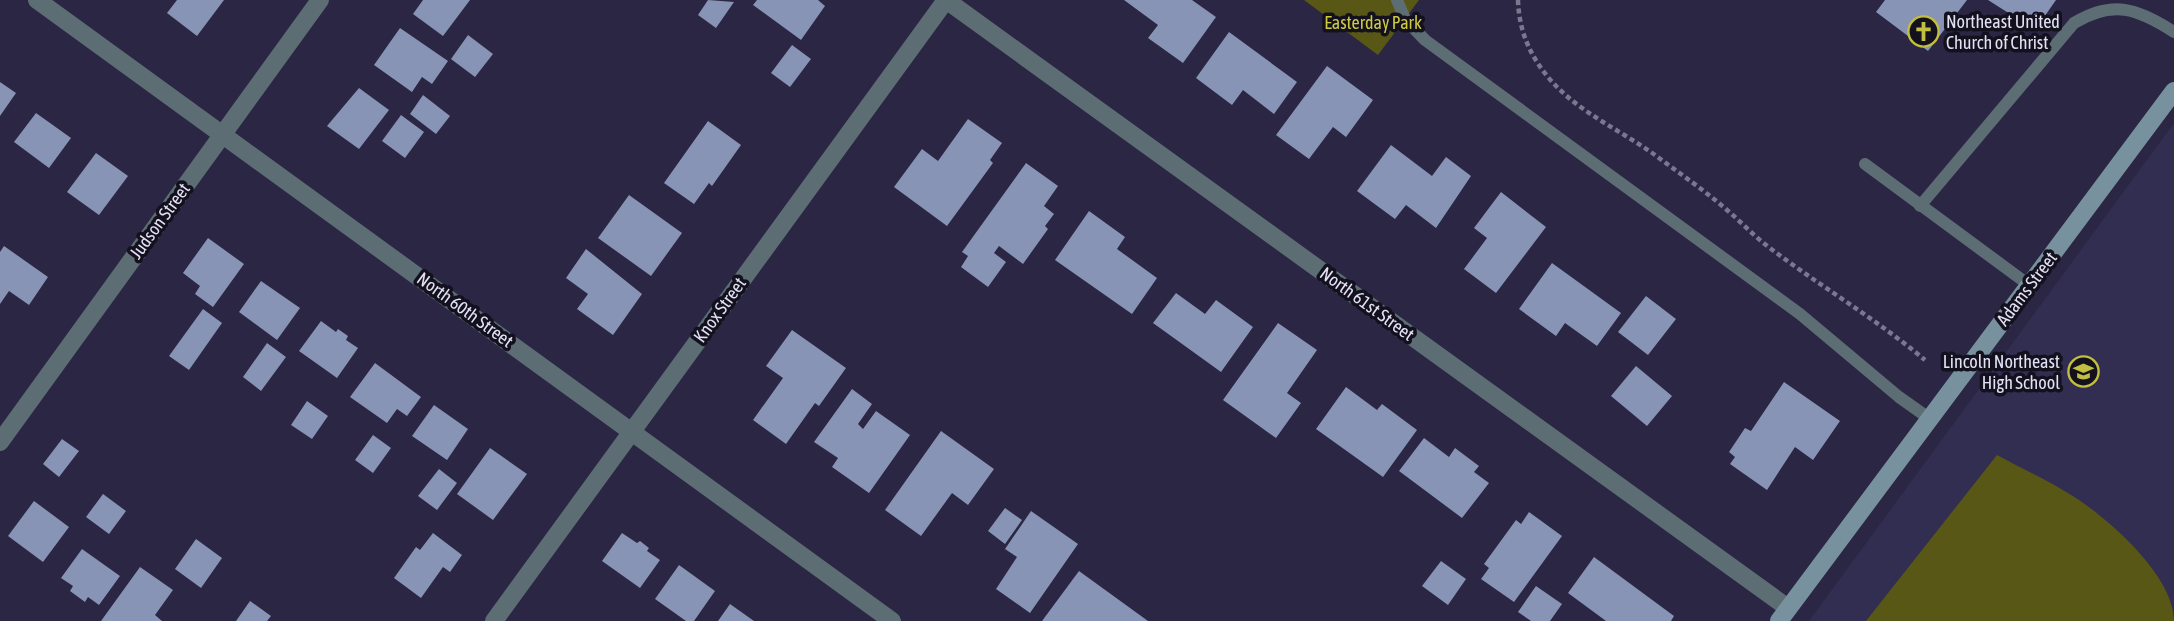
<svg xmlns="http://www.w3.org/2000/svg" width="2174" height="621" viewBox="0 0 2174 621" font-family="'Asap Condensed',sans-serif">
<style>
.built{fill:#322e51}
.green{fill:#595716}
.building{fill:#8794b5}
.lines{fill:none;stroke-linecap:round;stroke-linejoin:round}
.path{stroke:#7a7890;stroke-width:4.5;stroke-dasharray:5 3.5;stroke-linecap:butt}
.lane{stroke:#5c6d74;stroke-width:12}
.street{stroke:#5c6d74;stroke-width:18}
.secondary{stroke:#77929e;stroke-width:18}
.labels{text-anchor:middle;stroke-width:7;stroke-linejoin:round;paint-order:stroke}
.poi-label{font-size:18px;fill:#e3e2f5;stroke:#13111e;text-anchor:start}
.park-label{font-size:18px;fill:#cecb43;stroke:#13111e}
.street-label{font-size:18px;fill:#e3e2f5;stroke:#13111e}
</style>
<rect width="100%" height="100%" fill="#2a2643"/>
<polygon class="built" points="2174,123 2174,621 1809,621"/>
<g class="green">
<polygon points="1304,0 1419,0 1378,55"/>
<path d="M 1997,455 C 2026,471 2059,485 2086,505 C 2118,528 2174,579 2174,621 L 1866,621 Z"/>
</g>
<g class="building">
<polygon points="177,0 224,0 197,36 167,13"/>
<polygon points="423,0 470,0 443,36 413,14"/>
<polygon points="708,0 734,2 716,28 698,15"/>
<polygon points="757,0 818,0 825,6 801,40 753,5"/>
<polygon points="1124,0 1192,0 1216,17 1183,63 1148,38 1158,25"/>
<polygon points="1885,0 1967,0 1928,51 1876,12"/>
<polygon points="1988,0 2056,0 2035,30"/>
<polygon points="400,28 448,61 432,84 422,77 412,92 374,65"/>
<polygon points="1229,32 1297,82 1274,114 1243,90 1232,105 1196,78"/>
<polygon points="468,35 493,54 475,77 451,59"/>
<polygon points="792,45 811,59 790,87 771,73"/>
<polygon points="1327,66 1373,100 1346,137 1333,127 1309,159 1276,135"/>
<polygon points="0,82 16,93 0,116"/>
<polygon points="359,88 389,110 359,149 327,126"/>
<polygon points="423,95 450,116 436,134 410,114"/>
<polygon points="36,113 71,138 49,168 14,142"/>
<polygon points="401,115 424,132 405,158 382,141"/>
<polygon points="968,119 1002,143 990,160 993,163 947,226 894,187 922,149 938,161"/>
<polygon points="708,121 741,145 712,186 709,183 694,204 664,183"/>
<polygon points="1391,145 1432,176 1446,157 1471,176 1436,228 1406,205 1395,219 1357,191"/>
<polygon points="96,153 128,176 99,215 67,192"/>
<polygon points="1026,163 1058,186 1044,206 1054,214 1045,226 1048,229 1023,264 999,246 994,253 1006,262 988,287 961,267 968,256 962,252"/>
<polygon points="1501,192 1546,227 1496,293 1464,269 1487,238 1474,228"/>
<polygon points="629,195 682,233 651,276 598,238"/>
<polygon points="1089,211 1125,237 1117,249 1157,278 1132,314 1055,260"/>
<polygon points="208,238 244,264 213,307 195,294 200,286 183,273"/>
<polygon points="4,246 48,277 29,305 9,291 0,304 0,252"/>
<polygon points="586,249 642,294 613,335 577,309 588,294 566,278"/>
<polygon points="1552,263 1621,313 1597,346 1565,323 1556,336 1519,309"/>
<polygon points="261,281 300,308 277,340 239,312"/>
<polygon points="1176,293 1205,314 1216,300 1253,327 1221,372 1153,323"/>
<polygon points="1646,296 1676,319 1648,355 1618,332"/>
<polygon points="203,309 222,323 189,370 169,356"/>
<polygon points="321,321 336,332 338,329 348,336 346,340 358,348 337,378 299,351"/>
<polygon points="1278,323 1317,350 1287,393 1301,403 1276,438 1223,400"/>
<polygon points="792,330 846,368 819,406 815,403 786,444 753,420 783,378 766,366"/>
<polygon points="267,343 286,357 261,391 243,377"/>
<polygon points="375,363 421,397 407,416 397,409 387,423 350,397"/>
<polygon points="1636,366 1672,396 1647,426 1611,396"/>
<polygon points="1784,382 1840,421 1813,460 1795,447 1767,490 1730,464 1735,457 1729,452 1745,428 1751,431"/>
<polygon points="1346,387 1377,410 1382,404 1417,430 1383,477 1316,429"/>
<polygon points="852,389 872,404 858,424 863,429 876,411 910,435 869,493 832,467 838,458 814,442"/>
<polygon points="307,401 328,416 312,439 291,425"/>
<polygon points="434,405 468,429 447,460 412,436"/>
<polygon points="941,431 994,469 968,505 952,493 921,536 885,510"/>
<polygon points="373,435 391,448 373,473 355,460"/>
<polygon points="1424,438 1449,457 1455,448 1479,466 1474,472 1489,483 1462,518 1399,471"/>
<polygon points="62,439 79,451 59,477 43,464"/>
<polygon points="490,448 527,474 493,520 457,494"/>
<polygon points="439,469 457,483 437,510 418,496"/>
<polygon points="103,494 126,511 109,534 86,517"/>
<polygon points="34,501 69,527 43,562 8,536"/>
<polygon points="1005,508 1022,520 1005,544 988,531"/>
<polygon points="1031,511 1078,544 1030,613 996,589 1017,557 1005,549"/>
<polygon points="1529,512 1562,536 1514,602 1481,579 1489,568 1484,564 1516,520 1521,524"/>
<polygon points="433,533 462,555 450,572 443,567 421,598 394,578 416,547 420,550"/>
<polygon points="622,533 637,543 640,541 649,548 647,551 660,560 640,588 602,561"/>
<polygon points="196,539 222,558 201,588 175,569"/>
<polygon points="82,549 120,576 99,605 88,597 85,602 70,591 73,586 61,578"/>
<polygon points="1594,557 1674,616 1671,621 1606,621 1568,593"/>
<polygon points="1441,561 1466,579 1448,605 1422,586"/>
<polygon points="679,565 715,591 694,621 686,621 655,599"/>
<polygon points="140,567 173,590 155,615 162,621 101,621"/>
<polygon points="1079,571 1148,621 1042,621"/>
<polygon points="1536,586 1562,604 1550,621 1531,621 1518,612"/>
<polygon points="250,601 271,616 267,621 236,621"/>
<polygon points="730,604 754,621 718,621"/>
</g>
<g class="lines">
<path class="path" d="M 1518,0 C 1519,30 1529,54 1548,77 C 1577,112 1619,129 1655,155 C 1679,173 1704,190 1727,210 C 1740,221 1752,234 1766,245 C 1818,285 1875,318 1925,360"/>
<g class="lane">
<polyline points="1397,0 1405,19 1425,40 1800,314 1899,397 1930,419"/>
<polyline points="1865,164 2029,285"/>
<path d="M 1920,206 L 2074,23 C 2113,0 2137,8 2174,32"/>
</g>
<g class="street">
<polyline points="37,0 892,621"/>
<polyline points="946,0 1788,608"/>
<polyline points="0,442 320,0"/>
<polyline points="494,621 946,0"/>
</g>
<polyline class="secondary" points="1779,621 2174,91"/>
</g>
<defs>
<symbol id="church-ring" viewBox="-11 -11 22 22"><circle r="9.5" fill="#13111e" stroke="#c1be40" stroke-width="1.5"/><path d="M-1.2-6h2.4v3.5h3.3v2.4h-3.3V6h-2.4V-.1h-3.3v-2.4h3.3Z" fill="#c1be40"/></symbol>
<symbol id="school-ring" viewBox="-11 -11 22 22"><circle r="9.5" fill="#13111e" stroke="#c1be40" stroke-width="1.5"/><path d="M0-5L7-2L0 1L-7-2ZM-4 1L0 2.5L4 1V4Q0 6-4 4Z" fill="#c1be40"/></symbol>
</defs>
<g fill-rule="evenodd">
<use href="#church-ring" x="1906" y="14" width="35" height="35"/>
<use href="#school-ring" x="2066" y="354" width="35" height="35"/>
</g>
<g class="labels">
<g class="poi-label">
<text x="1946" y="28">Northeast United<tspan x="1946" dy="21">Church of Christ</tspan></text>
<text x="2060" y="368" text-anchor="end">Lincoln Northeast<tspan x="2060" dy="21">High School</tspan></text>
</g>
<g class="park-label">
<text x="1373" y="29">Easterday Park</text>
</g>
<g class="street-label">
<text transform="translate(160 221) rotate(-54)" y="6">Judson Street</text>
<text transform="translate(2027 289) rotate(-53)" y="6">Adams Street</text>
<text transform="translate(1367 304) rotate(36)" y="6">North 61st Street</text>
<text transform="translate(465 310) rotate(36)" y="6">North 60th Street</text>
<text transform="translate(720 310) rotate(-54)" y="6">Knox Street</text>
</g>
</g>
</svg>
